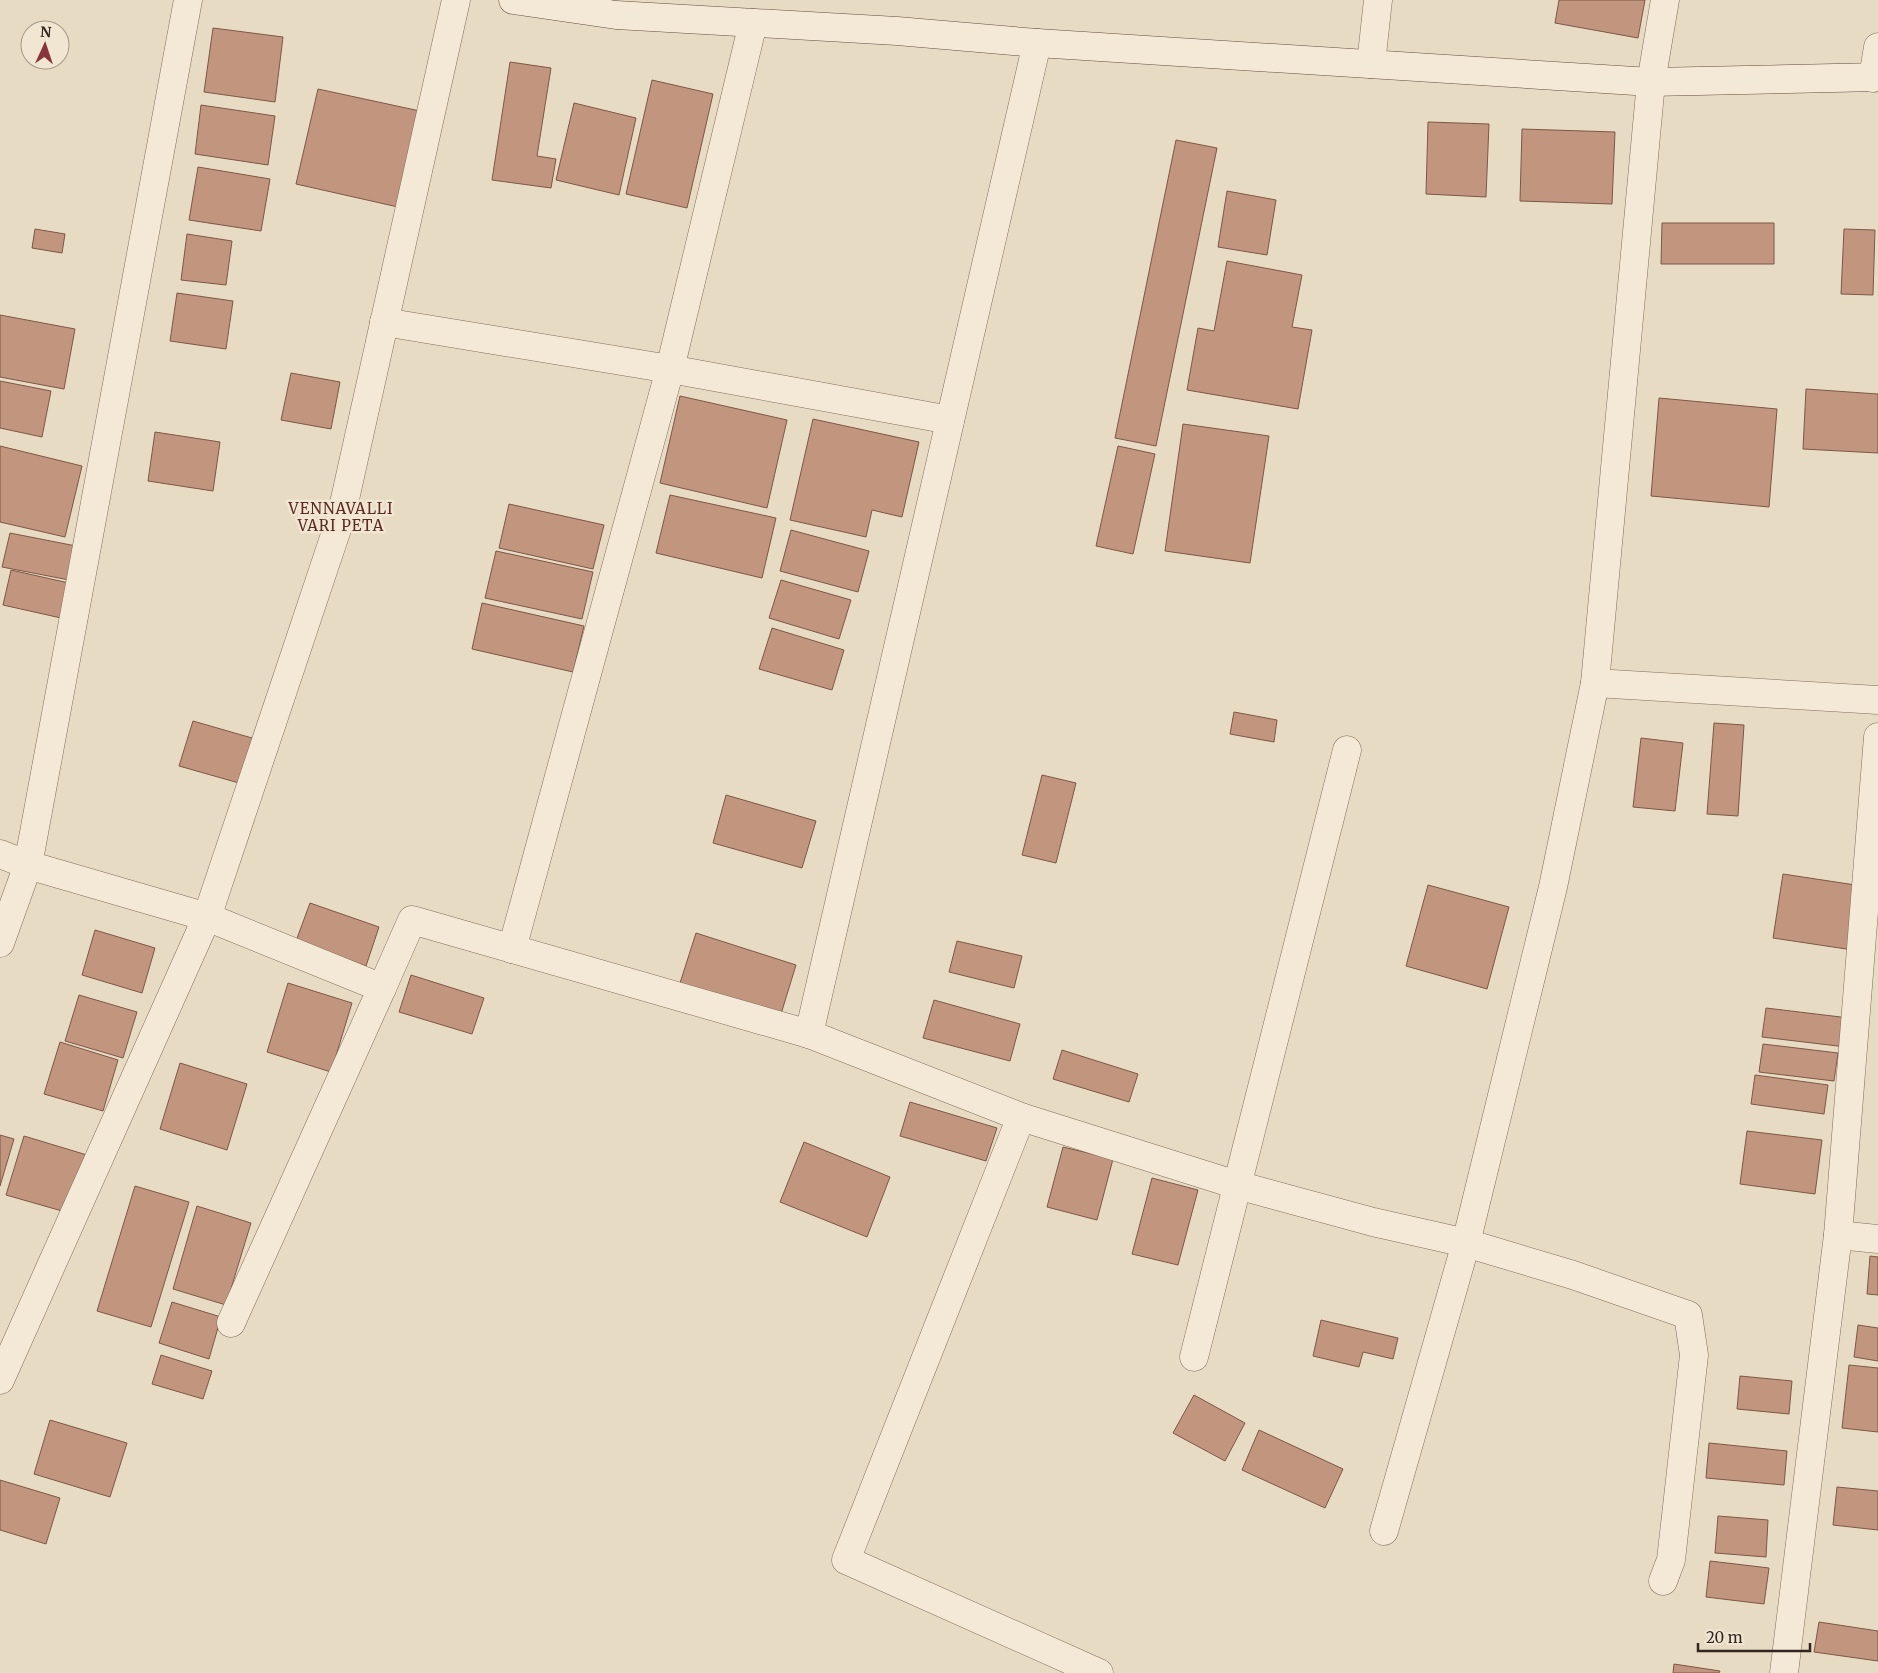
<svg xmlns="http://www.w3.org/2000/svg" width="1878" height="1673" viewBox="0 0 1878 1673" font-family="Merriweather,serif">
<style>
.building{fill:#c2957e;stroke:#7d5745}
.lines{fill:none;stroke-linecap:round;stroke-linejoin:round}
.street-casing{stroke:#816d5c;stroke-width:29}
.secondary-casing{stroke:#624e3f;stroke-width:29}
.street{stroke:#f4e9d6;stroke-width:28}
.secondary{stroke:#f4e9d6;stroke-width:28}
.labels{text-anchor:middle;stroke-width:5;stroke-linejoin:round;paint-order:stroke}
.neighbourhood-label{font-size:15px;letter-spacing:1px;fill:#5a2a23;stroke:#f1e6d2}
</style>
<rect width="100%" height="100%" fill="#e8dbc4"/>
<g class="building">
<polygon points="1559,0 1645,0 1638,38 1555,23"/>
<polygon points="213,28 283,37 275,102 204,92"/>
<polygon points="510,62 551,68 537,156 556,159 551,188 492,180"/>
<polygon points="652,80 713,94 687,208 626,194"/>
<polygon points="318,89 420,111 398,207 296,184"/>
<polygon points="574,103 636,118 619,195 556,180"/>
<polygon points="201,105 275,116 268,165 195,154"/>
<polygon points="1428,122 1489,124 1486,197 1426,194"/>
<polygon points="1522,129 1615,132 1612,204 1520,201"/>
<polygon points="1176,140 1217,148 1156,446 1115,438"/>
<polygon points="198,167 270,179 261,231 189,220"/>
<polygon points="1227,191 1276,200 1267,255 1218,247"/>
<polygon points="1662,223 1774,223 1774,264 1661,264"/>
<polygon points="35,229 65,234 62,253 32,248"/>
<polygon points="1844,229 1875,230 1873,295 1841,294"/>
<polygon points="187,234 232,241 226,285 181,280"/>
<polygon points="1227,261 1302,275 1292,327 1312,330 1298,409 1187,390 1198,328 1214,331"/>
<polygon points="177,293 233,301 226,349 170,341"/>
<polygon points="0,315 75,329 64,389 0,377"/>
<polygon points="291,373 340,382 331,429 281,420"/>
<polygon points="0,381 51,391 42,437 0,428"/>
<polygon points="1806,389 1878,394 1878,453 1803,449"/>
<polygon points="680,396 787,420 767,508 660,483"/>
<polygon points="1659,398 1777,409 1769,507 1651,496"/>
<polygon points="813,419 919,442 902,517 872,510 866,537 790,520"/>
<polygon points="1183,424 1269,436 1250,563 1165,551"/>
<polygon points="155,432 220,442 213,491 148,481"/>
<polygon points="0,446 82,466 65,537 0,522"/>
<polygon points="1118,446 1155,454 1133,554 1096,546"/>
<polygon points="670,495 776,518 762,578 656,553"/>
<polygon points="509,504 604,525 593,569 499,548"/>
<polygon points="791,530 869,551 858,592 780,571"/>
<polygon points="10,533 76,546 69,580 2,567"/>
<polygon points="496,551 593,572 582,619 485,598"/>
<polygon points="11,570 69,583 61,618 3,605"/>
<polygon points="781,580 851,600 839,639 769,618"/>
<polygon points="482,603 584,626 573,672 472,649"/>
<polygon points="772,628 844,650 832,690 759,669"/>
<polygon points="1234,712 1277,720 1274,742 1230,734"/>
<polygon points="193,721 259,740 246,785 179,766"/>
<polygon points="1714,723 1744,725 1738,816 1707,814"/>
<polygon points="1641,738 1683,743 1675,811 1633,807"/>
<polygon points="1042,775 1076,783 1056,863 1022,855"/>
<polygon points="726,795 816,821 802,868 713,843"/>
<polygon points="1783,874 1862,886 1853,950 1773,938"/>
<polygon points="1428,885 1509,907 1487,989 1406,966"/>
<polygon points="310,903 379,927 366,966 296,941"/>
<polygon points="95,930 155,948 142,993 82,975"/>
<polygon points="696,933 796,965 781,1014 680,983"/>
<polygon points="957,941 1022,956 1014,988 949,972"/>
<polygon points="411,975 484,998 472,1034 399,1012"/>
<polygon points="288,983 352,1003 331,1072 267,1052"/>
<polygon points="79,995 137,1012 123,1058 65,1041"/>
<polygon points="934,1000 1020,1024 1010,1061 923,1038"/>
<polygon points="1766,1008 1849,1018 1846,1047 1762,1037"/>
<polygon points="60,1042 118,1060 103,1111 44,1094"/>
<polygon points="1763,1044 1838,1053 1834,1081 1759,1072"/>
<polygon points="1062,1050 1138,1074 1129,1102 1053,1079"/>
<polygon points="180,1063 247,1084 227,1150 160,1129"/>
<polygon points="1755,1075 1828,1085 1824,1114 1751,1104"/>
<polygon points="910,1102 997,1128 986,1161 900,1136"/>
<polygon points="1747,1131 1822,1140 1815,1194 1740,1184"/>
<polygon points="0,1135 14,1139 0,1186"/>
<polygon points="24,1136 87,1155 69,1213 6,1195"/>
<polygon points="804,1142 890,1177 867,1237 780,1202"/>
<polygon points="1063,1147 1113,1159 1097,1220 1047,1207"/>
<polygon points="1152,1178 1198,1190 1178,1265 1132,1254"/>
<polygon points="135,1186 189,1202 151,1327 97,1311"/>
<polygon points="197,1206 251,1223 226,1305 173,1289"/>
<polygon points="1870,1256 1878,1257 1878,1295 1867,1294"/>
<polygon points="172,1302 221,1317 209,1359 159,1343"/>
<polygon points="1321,1320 1398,1338 1393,1359 1363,1352 1359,1367 1313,1356"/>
<polygon points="1858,1325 1878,1328 1878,1361 1854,1357"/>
<polygon points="161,1355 212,1371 203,1399 152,1384"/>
<polygon points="1849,1365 1878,1368 1878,1432 1842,1428"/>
<polygon points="1740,1376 1792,1381 1789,1414 1737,1409"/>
<polygon points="1194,1395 1245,1423 1225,1461 1173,1433"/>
<polygon points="50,1420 127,1443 110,1497 34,1474"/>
<polygon points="1259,1430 1343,1469 1325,1508 1242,1470"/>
<polygon points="1709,1443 1787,1451 1784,1485 1706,1478"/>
<polygon points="0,1480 60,1498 46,1544 0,1530"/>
<polygon points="1837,1487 1878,1491 1878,1530 1833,1525"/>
<polygon points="1718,1516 1768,1520 1766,1557 1715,1553"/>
<polygon points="1710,1561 1769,1568 1764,1604 1706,1597"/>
<polygon points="1819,1622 1878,1631 1878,1661 1814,1652"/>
<polygon points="1674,1664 1720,1671 1719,1673 1673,1673"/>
</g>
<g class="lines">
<defs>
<g id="street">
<polyline points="1665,0 1651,82 1595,683 1878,700"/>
<polyline points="1371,64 1378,0"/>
<polyline points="1873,78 1878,47"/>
<polyline points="384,322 670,369 950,420"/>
<polyline points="0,854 28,865 207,917 382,988 412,920 809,1034 1021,1117 846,1560 1099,1673"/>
<polyline points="0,943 28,865 188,0"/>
<polyline points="512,949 670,369 753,23"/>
<polyline points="809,1034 1037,43"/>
<polyline points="1021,1117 1237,1185 1373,1222 1466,1243 1573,1275 1688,1315 1694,1355 1671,1560 1663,1581"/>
<polyline points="1838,1235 1878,1239"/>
<polyline points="231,1323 382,988"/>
<polyline points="1194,1357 1347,750"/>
<polyline points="0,1380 207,917 341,517 456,0"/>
<polyline points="1384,1531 1466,1243 1553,887 1595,683"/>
<polyline points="1784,1673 1838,1235 1878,737"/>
</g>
<polyline id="secondary" points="513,0 616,15 897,31 1037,43 1651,82 1878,77"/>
</defs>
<use href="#street" class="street-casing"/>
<use href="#secondary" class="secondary-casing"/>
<use href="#street" class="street"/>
<use href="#secondary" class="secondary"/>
</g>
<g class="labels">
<g class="neighbourhood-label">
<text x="341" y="514">VENNAVALLI<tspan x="341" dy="17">VARI PETA</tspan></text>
</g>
</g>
<g transform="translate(45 45) rotate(3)"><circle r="24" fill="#f1e6d2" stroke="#a59a8a"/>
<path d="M0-4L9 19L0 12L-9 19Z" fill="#89333a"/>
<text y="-8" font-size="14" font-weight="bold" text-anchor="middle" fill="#32271f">N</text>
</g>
<path d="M1698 1643v8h112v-8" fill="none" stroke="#32271f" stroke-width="2.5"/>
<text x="1706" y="1643" font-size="15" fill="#32271f" stroke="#f1e6d2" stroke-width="4" paint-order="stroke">20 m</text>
</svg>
